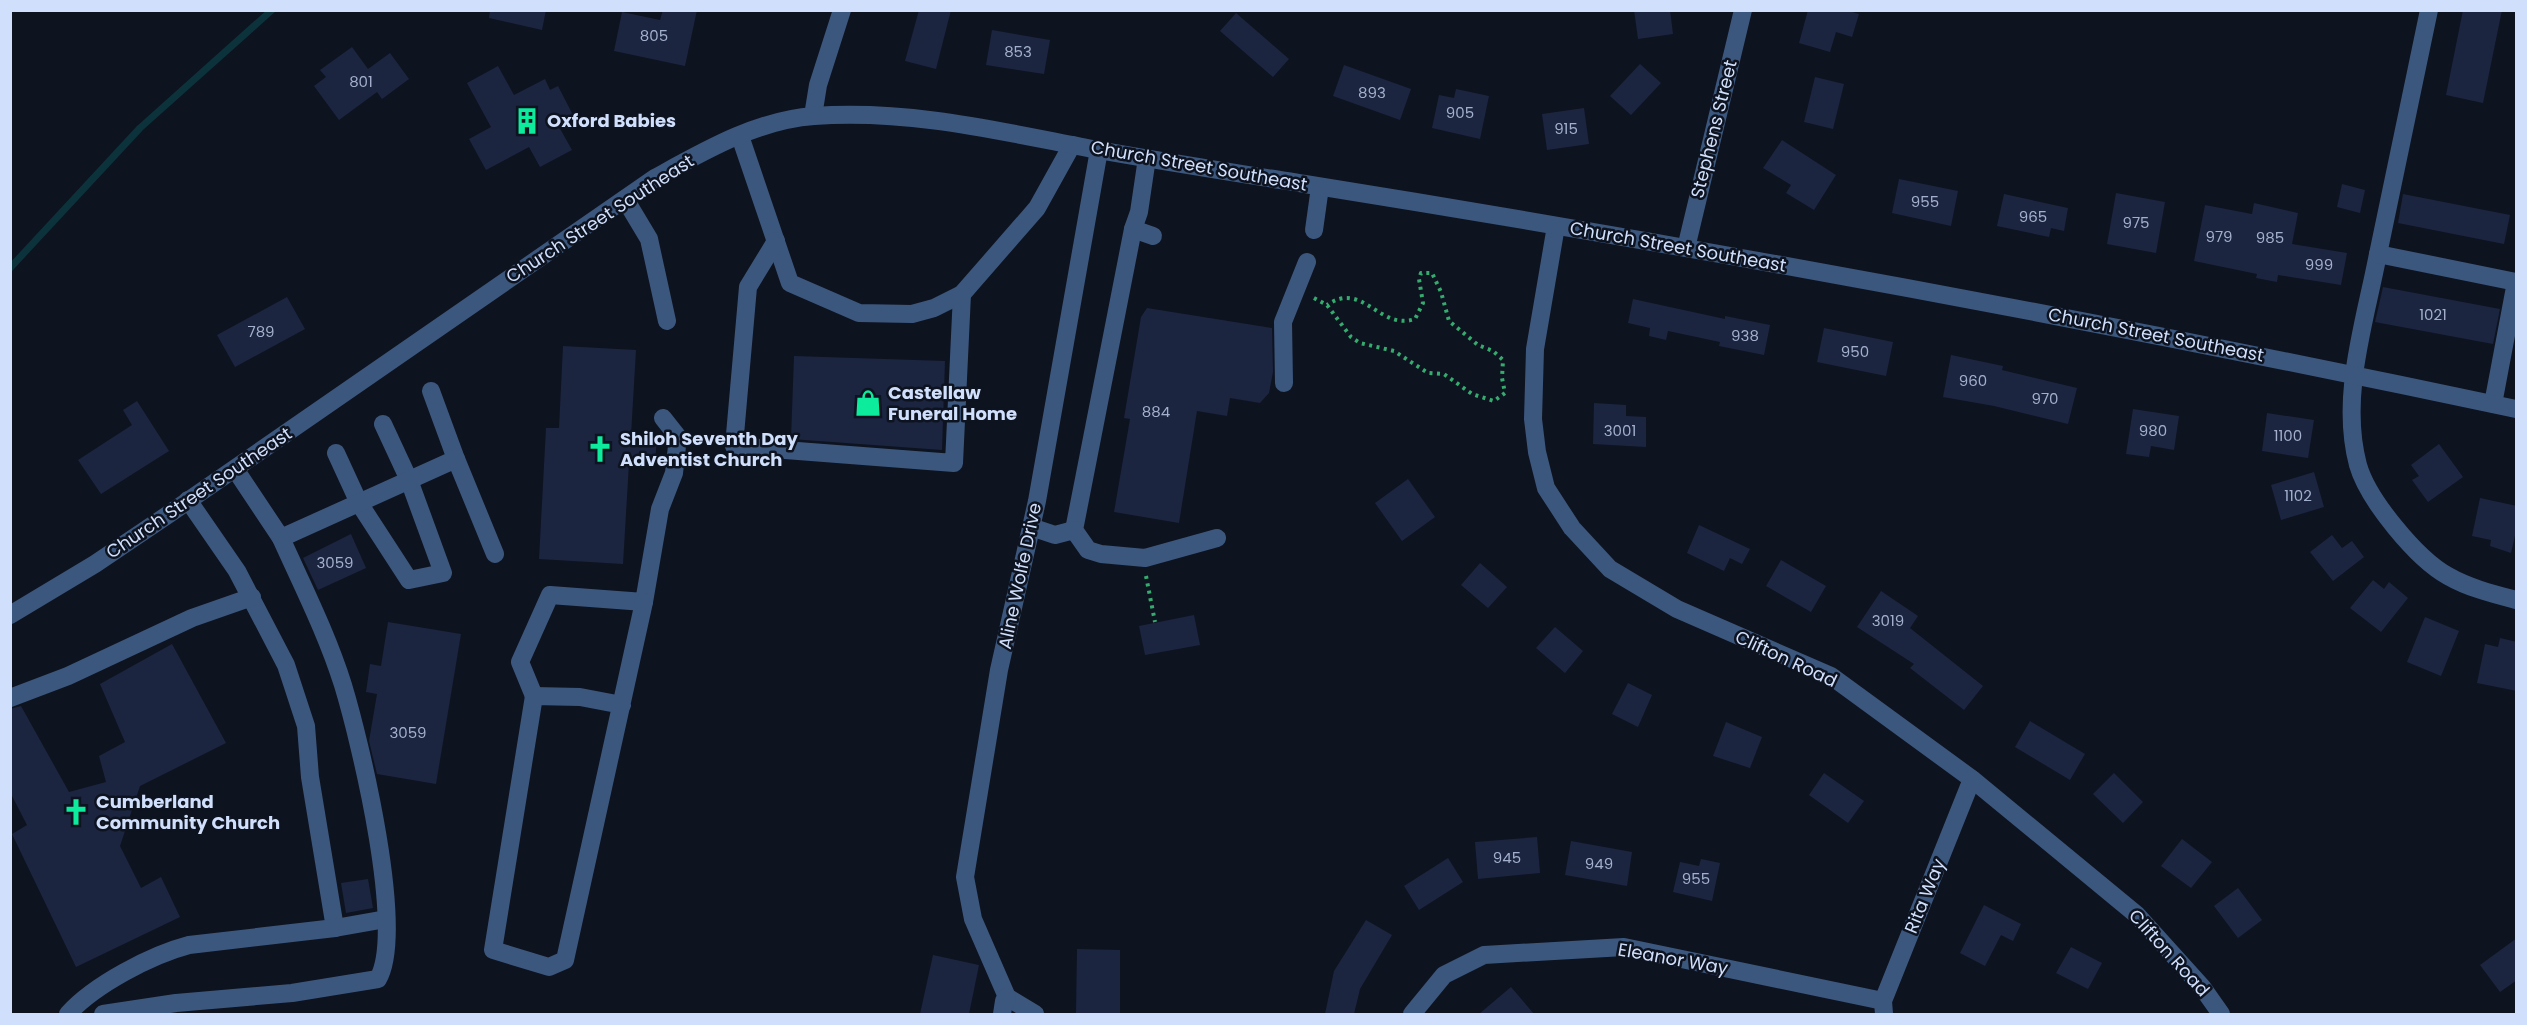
<svg xmlns="http://www.w3.org/2000/svg" width="2527" height="1025" viewBox="0 0 2527 1025" font-family="Poppins,sans-serif">
<style>
.lines{fill:none;stroke-linecap:round;stroke-linejoin:round}
.stream{stroke:#0c333b;stroke-width:7}
.building{fill:#1b2540}
.path{stroke:#35ac6e;stroke-width:4;stroke-dasharray:3 4.5;stroke-linecap:butt}
.minor{stroke:#3c577d;stroke-width:18}
.labels{text-anchor:middle;stroke-width:5;stroke-linejoin:round;paint-order:stroke}
.number-label{font-size:15px;fill:#a3b0cd}
.poi-label{font-size:18px;font-weight:bold;fill:#d0dffc;stroke:#0e1320;text-anchor:start}
.street-label{font-size:18px;fill:#d0dffc;stroke:#0e1320}
</style>
<rect width="100%" height="100%" fill="#0e1320"/>
<g class="lines">
<polyline class="stream" points="10,268 140,128 272,10"/>
</g>
<g class="building">
<polygon points="490,10 546,10 542,30 489,18"/>
<polygon points="663,10 697,10 685,66 614,51 622,12 660,20"/>
<polygon points="919,10 951,10 936,69 905,61"/>
<polygon points="1634,10 1670,10 1673,34 1638,39"/>
<polygon points="1808,10 1846,10 1859,14 1852,37 1836,32 1830,52 1799,43"/>
<polygon points="2463,10 2502,10 2483,103 2446,95"/>
<polygon points="1236,13 1289,59 1273,77 1220,31"/>
<polygon points="992,30 1050,40 1044,74 986,65"/>
<polygon points="352,47 368,69 390,53 409,79 382,99 377,92 339,120 314,86 326,77 320,70"/>
<polygon points="1640,64 1661,83 1631,115 1610,96"/>
<polygon points="1344,65 1411,89 1400,120 1333,96"/>
<polygon points="498,66 514,95 545,79 550,90 558,86 574,117 558,125 572,150 540,167 529,147 486,170 469,139 491,127 467,83"/>
<polygon points="1815,77 1844,84 1833,129 1804,122"/>
<polygon points="1456,89 1489,96 1480,139 1432,128 1439,95 1454,98"/>
<polygon points="1584,108 1589,144 1547,150 1542,114"/>
<polygon points="1782,140 1836,175 1814,210 1786,193 1791,185 1763,168"/>
<polygon points="1899,179 1958,191 1951,226 1892,213"/>
<polygon points="2342,184 2365,190 2360,213 2337,207"/>
<polygon points="2116,193 2165,202 2156,253 2107,244"/>
<polygon points="2004,194 2068,208 2064,231 2051,228 2049,237 1997,226"/>
<polygon points="2403,194 2510,215 2504,244 2398,223"/>
<polygon points="2254,203 2298,213 2292,244 2347,253 2341,285 2278,275 2277,282 2256,278 2257,274 2194,261 2205,205 2252,214"/>
<polygon points="2383,287 2500,309 2493,344 2375,322"/>
<polygon points="287,297 305,329 235,367 217,335"/>
<polygon points="1633,299 1725,319 1725,316 1770,325 1764,355 1719,346 1720,342 1668,331 1666,340 1649,336 1650,328 1628,323"/>
<polygon points="1147,308 1272,328 1273,372 1269,393 1260,403 1230,398 1227,416 1197,411 1179,523 1114,512 1130,419 1124,418 1141,317"/>
<polygon points="1824,328 1893,342 1886,376 1817,362"/>
<polygon points="563,346 636,350 631,435 657,436 655,464 629,463 623,564 539,559 546,428 559,428"/>
<polygon points="1951,355 2003,366 2002,370 2077,388 2068,424 1994,406 1943,397"/>
<polygon points="794,356 945,361 942,450 791,439"/>
<polygon points="137,401 169,451 101,494 78,460 132,425 123,410"/>
<polygon points="1594,403 1626,405 1626,416 1646,417 1646,447 1593,444"/>
<polygon points="2133,409 2179,416 2174,450 2151,446 2149,457 2126,454"/>
<polygon points="2267,413 2314,420 2308,458 2262,451"/>
<polygon points="2439,444 2463,477 2428,502 2412,480 2419,476 2411,465"/>
<polygon points="2314,472 2324,507 2281,520 2271,485"/>
<polygon points="1408,479 1435,517 1402,541 1375,503"/>
<polygon points="2480,498 2517,506 2517,527 2511,553 2490,546 2491,540 2472,536"/>
<polygon points="1699,525 1750,549 1742,564 1730,558 1724,571 1687,553"/>
<polygon points="351,534 366,568 318,590 303,558"/>
<polygon points="2332,535 2342,548 2352,541 2364,557 2333,581 2310,552"/>
<polygon points="1781,560 1826,586 1811,612 1766,586"/>
<polygon points="1480,563 1507,587 1488,608 1461,585"/>
<polygon points="2373,580 2384,589 2389,582 2408,598 2381,632 2350,608"/>
<polygon points="1881,591 1918,616 1910,628 1983,686 1964,710 1910,668 1914,664 1857,627"/>
<polygon points="1194,615 1200,645 1145,655 1139,626"/>
<polygon points="2425,617 2459,631 2441,676 2407,662"/>
<polygon points="388,622 461,634 436,784 377,774 369,741 377,694 366,692 370,664 381,666"/>
<polygon points="1555,627 1583,651 1565,673 1536,648"/>
<polygon points="2500,638 2517,642 2517,691 2477,683 2485,644 2498,647"/>
<polygon points="172,644 226,743 140,786 120,846 141,888 161,877 180,917 76,967 12,834 27,825 10,792 10,709 21,706 69,792 106,782 99,756 125,742 100,684"/>
<polygon points="1628,683 1652,695 1638,727 1612,714"/>
<polygon points="2030,721 2085,754 2070,780 2015,747"/>
<polygon points="1726,722 1762,737 1750,768 1713,756"/>
<polygon points="1824,773 1864,801 1848,823 1809,795"/>
<polygon points="2114,773 2143,802 2123,823 2093,794"/>
<polygon points="1537,837 1540,873 1478,879 1475,842"/>
<polygon points="2182,839 2212,862 2191,888 2161,866"/>
<polygon points="1571,841 1632,852 1627,886 1565,875"/>
<polygon points="1448,858 1463,882 1419,910 1404,886"/>
<polygon points="1701,859 1720,863 1712,901 1673,892 1680,862 1699,866"/>
<polygon points="368,879 373,908 346,913 341,883"/>
<polygon points="2238,888 2262,920 2238,938 2214,906"/>
<polygon points="1984,905 2021,924 2013,941 2001,935 1985,966 1960,953"/>
<polygon points="1366,920 1392,935 1360,989 1354,1014 1325,1014 1334,971"/>
<polygon points="2517,938 2517,980 2500,992 2480,965"/>
<polygon points="2071,947 2102,963 2088,989 2056,973"/>
<polygon points="1077,949 1120,950 1120,1014 1076,1014"/>
<polygon points="933,955 979,965 969,1014 920,1014"/>
<polygon points="1511,987 1534,1014 1479,1014"/>
</g>
<g class="lines">
<g class="path">
<path d="M 1314,298 L 1327,305 L 1351,337 L 1360,343 L 1394,351 L 1428,373 L 1444,374 L 1472,394 L 1494,401 L 1505,393 L 1502,378 L 1503,360 L 1493,351 L 1478,345 L 1449,321 L 1441,292 L 1432,273 L 1421,273 L 1419,279 L 1423,303 L 1415,319 C 1379,331 1363,280 1327,305"/>
<polyline points="1146,576 1155,622"/>
</g>
<g class="minor">
<path d="M 2429,10 C 2412,93 2394,176 2377,259 C 2364,325 2340,398 2358,465 C 2368,500 2417,559 2448,576 C 2469,588 2493,594 2516,600"/>
<polyline points="813,116 818,85 842,10"/>
<polyline points="740,136 790,283 859,313 912,314 934,308 962,294 1037,208 1072,145"/>
<polyline points="1147,158 1139,212 1133,229 1153,236"/>
<polyline points="625,199 649,239 667,321"/>
<polyline points="1556,226 1535,349 1533,419 1537,452 1546,488 1572,528 1610,569 1677,609 1831,676 1972,779 2137,915 2202,987 2221,1014"/>
<polyline points="1133,229 1074,530 1088,550 1101,554 1145,558 1217,538"/>
<polyline points="1314,230 1320,187"/>
<polyline points="776,241 748,287 734,446 954,463 962,294"/>
<polyline points="1686,248 1743,10"/>
<polyline points="2378,254 2516,282"/>
<polyline points="1284,383 1283,322 1307,262"/>
<polyline points="431,391 456,459"/>
<polyline points="2493,404 2516,282"/>
<polyline points="336,453 359,503 409,580 443,573 409,480 383,424"/>
<polyline points="235,469 281,538 456,459 495,554"/>
<polyline points="188,500 237,571 286,665 306,726 310,777 335,928"/>
<polyline points="1031,527 1055,535 1074,530"/>
<path d="M 10,615 L 95,564 L 169,514 L 655,178 C 704,151 757,120 814,116 C 911,109 1003,132 1098,150 C 1166,162 1236,173 1305,184 C 1711,249 2115,324 2516,409"/>
<polyline points="534,696 520,662 550,595 644,602 660,509 674,473 678,437 663,418"/>
<polyline points="10,698 68,676 192,618 252,597"/>
<polyline points="622,705 580,697 534,696 493,950 549,967 565,960 644,602"/>
<polyline points="1007,997 973,919 965,877 999,670 1037,501 1099,150"/>
<polyline points="1007,997 1035,1014"/>
<path d="M 68,1014 C 94,985 151,955 189,945 L 335,928 L 386,919"/>
<path d="M 103,1014 L 176,1003 L 292,993 L 378,979 C 406,931 360,741 343,685 C 327,634 303,587 281,538"/>
<polyline points="1002,1014 1004,1001 1007,997"/>
<polyline points="1412,1014 1444,975 1484,955 1624,947 1883,1001"/>
<polyline points="1884,1014 1883,1001 1972,779"/>
</g>
</g>
<defs>
<symbol id="building-bare" viewBox="-9 -9 18 18"><path d="M-4-6H4V6H1V3H-1V6H-4ZM-2.5-4.3h1.7v1.8h-1.7ZM.8-4.3h1.7v1.8H.8ZM-2.5-1h1.7V.8h-1.7ZM.8-1h1.7V.8H.8Z" fill="#0deb9c" stroke="#0e1320" stroke-width="2.5" paint-order="stroke"/></symbol>
<symbol id="shop-bare" viewBox="-9 -9 18 18"><path d="M-5-2.5h2.3a2.7 3.5 0 0 1 5.4 0H5L5.5 6h-11ZM-1.5-2.5h3a1.5 2.3 0 0 0-3 0Z" fill="#0deb9c" stroke="#0e1320" stroke-width="2.5" paint-order="stroke"/></symbol>
<symbol id="church-bare" viewBox="-9 -9 18 18"><path d="M-1.2-6h2.4v3.5h3.3v2.4h-3.3V6h-2.4V-.1h-3.3v-2.4h3.3Z" fill="#0deb9c" stroke="#0e1320" stroke-width="2.5" paint-order="stroke"/></symbol>
</defs>
<g fill-rule="evenodd">
<use href="#building-bare" x="508" y="102" width="38" height="38"/>
<use href="#shop-bare" x="849" y="384" width="38" height="38"/>
<use href="#church-bare" x="581" y="430" width="38" height="38"/>
<use href="#church-bare" x="57" y="793" width="38" height="38"/>
</g>
<g class="labels">
<g class="number-label">
<text x="654" y="41">805</text>
<text x="1018" y="57">853</text>
<text x="361" y="87">801</text>
<text x="1372" y="98">893</text>
<text x="1460" y="118">905</text>
<text x="1566" y="134">915</text>
<text x="1925" y="207">955</text>
<text x="2033" y="222">965</text>
<text x="2136" y="228">975</text>
<text x="2219" y="242">979</text>
<text x="2270" y="243">985</text>
<text x="2319" y="270">999</text>
<text x="2433" y="320">1021</text>
<text x="261" y="337">789</text>
<text x="1745" y="341">938</text>
<text x="1855" y="357">950</text>
<text x="1973" y="386">960</text>
<text x="2045" y="404">970</text>
<text x="1156" y="417">884</text>
<text x="1620" y="436">3001</text>
<text x="2153" y="436">980</text>
<text x="2288" y="441">1100</text>
<text x="2298" y="501">1102</text>
<text x="335" y="568">3059</text>
<text x="1888" y="626">3019</text>
<text x="408" y="738">3059</text>
<text x="1507" y="863">945</text>
<text x="1599" y="869">949</text>
<text x="1696" y="884">955</text>
</g>
<g class="poi-label">
<text x="547" y="127">Oxford Babies</text>
<text x="888" y="399">Castellaw<tspan x="888" dy="21">Funeral Home</tspan></text>
<text x="620" y="445">Shiloh Seventh Day<tspan x="620" dy="21">Adventist Church</tspan></text>
<text x="96" y="808">Cumberland<tspan x="96" dy="21">Community Church</tspan></text>
</g>
<g class="street-label">
<text transform="translate(1714 129) rotate(-76)" y="6">Stephens Street</text>
<text transform="translate(1199 166) rotate(10)" y="6">Church Street Southeast</text>
<text transform="translate(600 219) rotate(-33)" y="6">Church Street Southeast</text>
<text transform="translate(1678 247) rotate(10)" y="6">Church Street Southeast</text>
<text transform="translate(2156 335) rotate(11)" y="6">Church Street Southeast</text>
<text transform="translate(199 493) rotate(-34)" y="6">Church Street Southeast</text>
<text transform="translate(1020 576) rotate(-78)" y="6">Aline Wolfe Drive</text>
<text transform="translate(1786 659) rotate(25)" y="6">Clifton Road</text>
<text transform="translate(1925 896) rotate(-68)" y="6">Rita Way</text>
<text transform="translate(2169 953) rotate(48)" y="6">Clifton Road</text>
<text transform="translate(1673 959) rotate(10)" y="6">Eleanor Way</text>
</g>
</g>
<rect width="2527" height="1025" fill="none" stroke="#d0dffc" stroke-width="24"/>
</svg>
